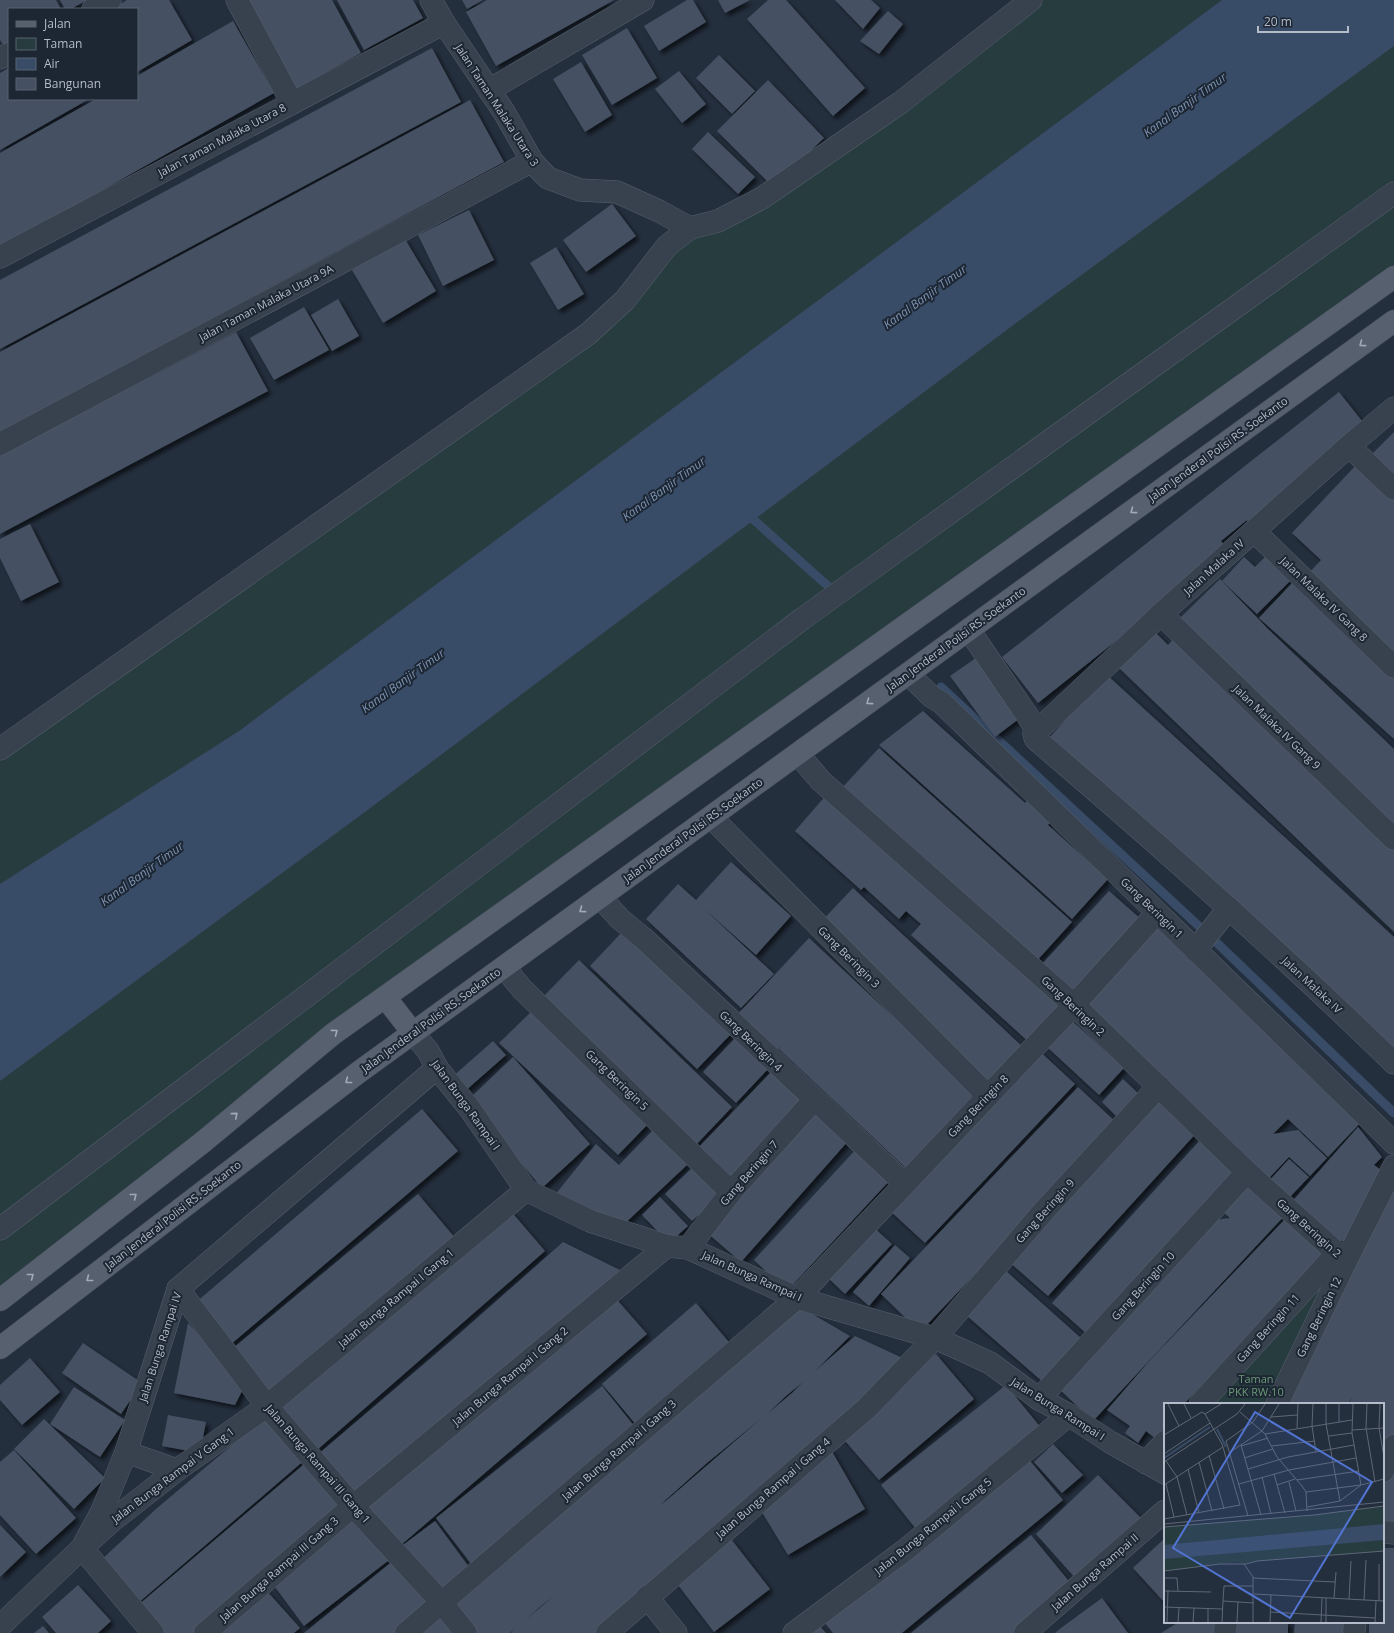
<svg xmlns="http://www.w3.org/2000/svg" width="1394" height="1633" viewBox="0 0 1394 1633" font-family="'Open Sans',sans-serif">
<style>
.green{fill:#263c3f}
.water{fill:#394c67}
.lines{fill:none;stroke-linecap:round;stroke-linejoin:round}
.stream{stroke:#394c67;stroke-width:9}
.building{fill:#455162;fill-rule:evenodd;filter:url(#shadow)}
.street-casing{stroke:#565f6c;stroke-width:23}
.primary-casing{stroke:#414a57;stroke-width:23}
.street{stroke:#38414e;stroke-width:22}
.primary{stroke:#56606e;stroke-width:22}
.oneway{stroke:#a1aab7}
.labels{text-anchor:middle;stroke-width:4;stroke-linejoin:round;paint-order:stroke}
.street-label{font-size:11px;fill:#b4bcc9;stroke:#1d2633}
.park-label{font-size:11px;fill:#6b9a76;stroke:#1d2633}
.water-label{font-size:12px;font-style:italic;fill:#7c92b1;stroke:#1d2633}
.inset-river{fill:none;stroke:#394c67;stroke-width:2}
.inset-road{fill:none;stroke:#5e6776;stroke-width:1}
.view{fill:#5274d3;fill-opacity:0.15;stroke:#5274d3;stroke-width:2}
.inset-edge{fill:none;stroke:#b4bcc9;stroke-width:2}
</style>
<defs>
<filter id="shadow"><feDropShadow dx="3.5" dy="3.5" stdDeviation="2" flood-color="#0009"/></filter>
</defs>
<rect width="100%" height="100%" fill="#242f3e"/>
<g class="green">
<polygon points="1032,0 1394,0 1394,277 333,1034 0,1300 0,749 588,334 667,246 718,221 775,203"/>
<polygon points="1325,1280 1269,1404 1213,1404"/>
</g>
<polygon class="water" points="1222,0 1394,0 1394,46 1016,323 369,809 0,1081 0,884 239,731"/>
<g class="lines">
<g class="stream">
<polyline points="745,512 829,587"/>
<polyline points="941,687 1217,943 1394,1113"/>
</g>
</g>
<g class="building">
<polygon points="0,0 56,0 61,9 9,9 9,47 6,49 0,40"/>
<polygon points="60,0 87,0 71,9 65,9"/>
<polygon points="127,0 169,0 192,40 137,72 137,9 111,9"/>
<polygon points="247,0 332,0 361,53 296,89"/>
<polygon points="337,0 413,0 423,18 364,50"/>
<polygon points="462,0 483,0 467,9"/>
<polygon points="487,0 614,0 496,66 466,12"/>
<polygon points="687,0 693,0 706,22 659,51 644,26"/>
<polygon points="718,0 750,0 725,13"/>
<polygon points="768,0 786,0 865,88 833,116 747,19"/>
<polygon points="835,0 871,0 880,8 863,29"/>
<polygon points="888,11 903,24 879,54 860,41"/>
<polygon points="233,21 274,93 0,248 0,153 96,99 137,99 137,76"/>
<polygon points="627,28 657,78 612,105 582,55"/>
<polygon points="432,48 461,102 0,349 0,280"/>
<polygon points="719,55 755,91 732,114 696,78"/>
<polygon points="581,62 612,115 585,132 553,79"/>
<polygon points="9,68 9,99 89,99 0,150 0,73"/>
<polygon points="679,71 706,104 682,123 655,89"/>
<polygon points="768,80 824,138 773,187 717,131"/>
<polygon points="470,100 504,162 0,432 0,352"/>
<polygon points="708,132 755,177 738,194 692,149"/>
<polygon points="612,204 636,236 586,272 563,240"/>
<polygon points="469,210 494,260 443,286 418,235"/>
<polygon points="405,239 436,291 383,323 352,270"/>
<polygon points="556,247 584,294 558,310 530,263"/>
<polygon points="338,299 359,336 332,351 311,315"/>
<polygon points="304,307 329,350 274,380 250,338"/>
<polygon points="236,332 268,391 0,534 0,456"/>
<polygon points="1339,392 1366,426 1249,525 1247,520 1221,541 1229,551 1038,703 1002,657"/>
<polygon points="1394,432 1394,480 1370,456"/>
<polygon points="1358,463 1394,496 1394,659 1307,575 1321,560 1292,533"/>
<polygon points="30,524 59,582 21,601 0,558 0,539"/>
<polygon points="1268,554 1292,579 1257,614 1222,581 1244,557 1255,567"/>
<polygon points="1220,579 1268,629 1394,749 1394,832 1178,620"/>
<polygon points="1294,581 1394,673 1394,739 1259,618"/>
<polygon points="1152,629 1168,645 1177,635 1394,847 1394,932 1117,666"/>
<polygon points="976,658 1020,718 995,737 950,676"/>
<polygon points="1107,675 1394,937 1394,1056 1048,739"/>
<polygon points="923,711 1025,803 1030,797 1053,819 1048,825 1108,879 1072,919 879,745"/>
<polygon points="879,748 1072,922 1033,965 839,791"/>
<polygon points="828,793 1065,1006 1031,1044 911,935 921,924 906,911 899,919 864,887 861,890 795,831"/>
<polygon points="731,862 791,916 756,955 702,907 774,974 741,1008 646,919 678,884 696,900"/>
<polygon points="853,888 1025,1049 990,1086 818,925"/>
<polygon points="1109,891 1142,920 1074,993 1042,964"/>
<polygon points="1157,926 1363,1120 1328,1157 1288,1119 1273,1134 1298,1130 1327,1158 1310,1176 1289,1157 1269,1178 1081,1006"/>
<polygon points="625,929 733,1032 697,1069 590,966"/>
<polygon points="809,938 978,1096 908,1170 779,1049 782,1045 775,1053 735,1017"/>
<polygon points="579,960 732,1107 693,1148 539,1001"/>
<polygon points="534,1009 650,1122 618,1155 499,1043"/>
<polygon points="1070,1019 1124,1068 1099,1095 1046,1046"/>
<polygon points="736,1037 769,1068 736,1103 703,1072"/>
<polygon points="493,1041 506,1055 464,1092 451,1078"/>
<polygon points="1036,1048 1075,1084 925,1243 887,1208"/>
<polygon points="513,1057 590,1144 542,1188 468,1100"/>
<polygon points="774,1069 807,1101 727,1183 695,1151"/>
<polygon points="1123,1079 1140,1095 1118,1118 1102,1102"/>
<polygon points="1078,1087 1118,1124 920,1332 881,1294"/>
<polygon points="1158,1093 1199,1130 1048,1296 1007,1260"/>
<polygon points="813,1108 849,1140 741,1262 705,1231"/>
<polygon points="422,1109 458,1151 230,1345 194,1304"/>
<polygon points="1358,1127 1382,1157 1374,1165 1385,1173 1349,1241 1331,1241 1289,1205"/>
<polygon points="653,1130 688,1164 620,1228 554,1196 596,1144 619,1165"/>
<polygon points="1202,1138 1237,1170 1087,1334 1052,1303"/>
<polygon points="858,1147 892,1178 787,1291 754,1260"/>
<polygon points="1289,1159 1309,1177 1287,1200 1268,1182"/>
<polygon points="696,1164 724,1193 692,1221 665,1194"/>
<polygon points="1394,1172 1394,1443 1383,1467 1383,1404 1349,1404 1352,1397 1348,1404 1285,1404"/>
<polygon points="1251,1181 1287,1213 1093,1421 1057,1387 1214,1220 1230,1218 1223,1212"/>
<polygon points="418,1194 456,1239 270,1395 232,1349"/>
<polygon points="660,1197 688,1226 669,1243 642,1215"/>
<polygon points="509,1209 545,1251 317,1450 280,1409"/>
<polygon points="1290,1214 1329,1252 1184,1404 1165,1404 1165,1427 1156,1439 1146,1431 1138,1443 1125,1433 1130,1426 1107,1410 1152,1358"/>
<polygon points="872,1226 892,1244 845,1294 826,1276"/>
<polygon points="563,1242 620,1270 572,1314 353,1500 316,1456 459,1334"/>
<polygon points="895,1245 910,1258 869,1306 853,1292"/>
<polygon points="1006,1271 1082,1339 1043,1382 966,1315"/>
<polygon points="612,1294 647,1334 401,1545 366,1505"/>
<polygon points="696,1303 733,1347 638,1427 602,1384"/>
<path d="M 795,1304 L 850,1336 L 815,1371 L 855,1336 L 909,1361 L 600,1633 L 511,1633 L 515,1628 L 510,1633 L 469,1633 L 448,1609 ZM 803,1382 L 792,1393 L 767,1414 L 786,1396 ZM 763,1417 L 667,1500 L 660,1505 L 707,1463 ZM 554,1596 L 524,1621 L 541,1606 Z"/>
<polygon points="188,1323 245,1385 235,1405 174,1393"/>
<polygon points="83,1343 142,1383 121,1414 62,1373"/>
<polygon points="936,1354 974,1399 879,1480 840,1435"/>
<polygon points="30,1358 60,1392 22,1425 0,1400 0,1385"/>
<polygon points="1006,1385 1042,1429 916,1529 881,1485"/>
<polygon points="602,1386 639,1432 472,1565 436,1518"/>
<polygon points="74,1387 125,1420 100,1457 50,1424"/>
<polygon points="270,1413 308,1457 137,1604 99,1562 156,1509"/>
<polygon points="168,1415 206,1422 200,1453 162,1446"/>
<polygon points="44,1419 105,1478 74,1509 14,1449"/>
<polygon points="1053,1444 1083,1475 1062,1493 1034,1462"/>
<polygon points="830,1448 865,1509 788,1555 757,1504"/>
<polygon points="14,1450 76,1518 36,1554 0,1515 0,1462"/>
<polygon points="1394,1450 1394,1523 1383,1521 1383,1474"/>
<polygon points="1026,1456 1063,1500 902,1633 833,1633 825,1623"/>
<polygon points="309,1460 348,1506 198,1633 160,1633 137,1606"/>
<polygon points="1098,1475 1144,1521 1077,1580 1036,1534"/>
<polygon points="353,1518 389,1560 304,1626 272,1583"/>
<polygon points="435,1521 472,1571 440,1595 403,1545"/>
<polygon points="0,1525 26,1552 0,1577"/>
<polygon points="1031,1535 1072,1585 1013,1633 911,1633"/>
<polygon points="1165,1538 1165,1603 1133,1568"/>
<polygon points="731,1539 770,1589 714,1632 675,1581"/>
<polygon points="1383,1548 1394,1548 1394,1633 1369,1633 1369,1622 1383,1622"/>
<polygon points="394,1560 432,1606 400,1633 304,1633"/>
<polygon points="78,1585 111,1621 98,1633 56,1633 42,1617"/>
<polygon points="265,1589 300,1628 294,1633 215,1633"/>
<polygon points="1102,1598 1128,1633 1055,1633 1061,1628"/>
<polygon points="437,1611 456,1633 413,1633"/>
<polygon points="1179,1622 1222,1622 1222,1633 1161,1633"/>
<rect x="1234" y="1622" width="54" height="11"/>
<polygon points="1295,1622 1347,1622 1347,1633 1294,1633"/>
<polygon points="818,1624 826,1633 808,1633"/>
<polygon points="43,1626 49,1633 34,1633"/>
</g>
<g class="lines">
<defs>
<g id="street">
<polyline points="237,0 292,103"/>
<polyline points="431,0 444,23 504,112 532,161 540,170 548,178 580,190 617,192 659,211 690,228"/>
<polyline points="93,9 110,0"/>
<polyline points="0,58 9,54"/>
<polyline points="489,90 643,0"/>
<polyline points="0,257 444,23"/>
<path d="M 1394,408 L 1349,446 L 1161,614 L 1034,734 L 1035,738 L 1040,743 C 1161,846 1280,952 1394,1063"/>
<polyline points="0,444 532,161"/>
<polyline points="1349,446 1394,489"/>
<polyline points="1254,531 1394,667"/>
<polyline points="1161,614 1394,839"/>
<polyline points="969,630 1037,730"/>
<polyline points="908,674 932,697 942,703 1394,1143"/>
<polyline points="0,749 588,334 625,300 667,246 690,228 718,221 762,198 900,103 1031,0"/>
<polyline points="798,754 821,781 1074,1005 1247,1172 1346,1261"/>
<polyline points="711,817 988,1096"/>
<polyline points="600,897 620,919 643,938 904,1183"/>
<polyline points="1196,951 1201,943 1229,908"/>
<polyline points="504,967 522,989 731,1192"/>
<polyline points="413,1033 428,1051 437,1068 470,1109 526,1190 590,1221 667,1246 688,1248 797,1298 935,1338 964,1351 990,1363 1039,1399 1069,1415 1110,1442 1165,1473"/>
<polyline points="0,1229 802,619 1394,193"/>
<polyline points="688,1248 731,1192 814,1100"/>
<polyline points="178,1289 267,1406 353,1506 442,1603 466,1633"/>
<polyline points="1039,1399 1247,1172"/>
<polyline points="1200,1404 1337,1253"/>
<polyline points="1277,1404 1346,1261 1394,1166"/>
<polyline points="126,1452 177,1470"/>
<polyline points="1146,1463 1165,1442"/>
<polyline points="1383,1471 1394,1446"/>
<polyline points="1383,1532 1394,1533"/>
<polyline points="647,1597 676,1633"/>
<polyline points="0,1626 82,1548 102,1511 126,1452 178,1289 437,1068"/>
<polyline points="153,1633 82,1548 113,1520 177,1470 267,1406 526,1190"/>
<polyline points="205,1633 353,1506 667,1246"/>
<polyline points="406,1633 797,1298 1074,1005 1157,913"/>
<polyline points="607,1633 867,1408 935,1338 1043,1212 1159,1086"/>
<polyline points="794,1633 904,1551 1069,1415"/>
<polyline points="1025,1633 1165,1511"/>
<polyline points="1225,1633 1226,1622"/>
<polyline points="1354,1633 1355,1622"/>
</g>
<g id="primary">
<polyline points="385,997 413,1033"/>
<polyline points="0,1300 203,1142 333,1034 1394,277"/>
<polyline points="0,1348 359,1072 1394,321"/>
</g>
</defs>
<use href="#street" class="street-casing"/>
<use href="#primary" class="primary-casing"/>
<use href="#street" class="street"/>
<use href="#primary" class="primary"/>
</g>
<defs><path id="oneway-chevron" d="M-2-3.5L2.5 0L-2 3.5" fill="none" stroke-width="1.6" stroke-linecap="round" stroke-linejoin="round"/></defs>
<g class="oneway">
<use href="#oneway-chevron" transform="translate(1362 344) rotate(144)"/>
<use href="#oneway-chevron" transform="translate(1133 511) rotate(144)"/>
<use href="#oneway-chevron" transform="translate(869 702) rotate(144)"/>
<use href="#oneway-chevron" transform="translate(582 910) rotate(144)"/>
<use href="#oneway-chevron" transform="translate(335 1032) rotate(-37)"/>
<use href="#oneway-chevron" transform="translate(348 1081) rotate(142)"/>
<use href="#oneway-chevron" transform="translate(235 1115) rotate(-40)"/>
<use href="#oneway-chevron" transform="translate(134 1196) rotate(-38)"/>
<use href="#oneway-chevron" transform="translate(31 1276) rotate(-38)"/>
<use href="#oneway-chevron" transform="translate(89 1279) rotate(142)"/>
</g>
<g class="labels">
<g class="street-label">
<text transform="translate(497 105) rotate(57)" y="4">Jalan Taman Malaka Utara 3</text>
<text transform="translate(222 140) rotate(-28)" y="4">Jalan Taman Malaka Utara 8</text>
<text transform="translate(266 303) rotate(-28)" y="4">Jalan Taman Malaka Utara 9A</text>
<text transform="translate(1218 449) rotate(-36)" y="4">Jalan Jenderal Polisi RS. Soekanto</text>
<text transform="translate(1214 567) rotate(-42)" y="4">Jalan Malaka IV</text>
<text transform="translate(1324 599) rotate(44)" y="4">Jalan Malaka IV Gang 8</text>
<text transform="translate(956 639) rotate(-36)" y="4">Jalan Jenderal Polisi RS. Soekanto</text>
<text transform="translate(1277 727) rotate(44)" y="4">Jalan Malaka IV Gang 9</text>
<text transform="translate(693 830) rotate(-36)" y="4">Jalan Jenderal Polisi RS. Soekanto</text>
<text transform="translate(1152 908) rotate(44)" y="4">Gang Beringin 1</text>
<text transform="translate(849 957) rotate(45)" y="4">Gang Beringin 3</text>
<text transform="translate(1312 985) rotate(43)" y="4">Jalan Malaka IV</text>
<text transform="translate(1073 1006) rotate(43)" y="4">Gang Beringin 2</text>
<text transform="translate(431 1020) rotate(-36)" y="4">Jalan Jenderal Polisi RS. Soekanto</text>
<text transform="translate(751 1041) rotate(44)" y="4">Gang Beringin 4</text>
<text transform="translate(617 1080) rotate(44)" y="4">Gang Beringin 5</text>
<text transform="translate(466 1105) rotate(54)" y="4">Jalan Bunga Rampai I</text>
<text transform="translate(978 1106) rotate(-46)" y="4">Gang Beringin 8</text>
<text transform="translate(749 1173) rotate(-49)" y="4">Gang Beringin 7</text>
<text transform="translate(1045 1211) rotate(-48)" y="4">Gang Beringin 9</text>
<text transform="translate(173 1215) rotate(-38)" y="4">Jalan Jenderal Polisi RS. Soekanto</text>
<text transform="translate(1309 1228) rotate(42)" y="4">Gang Beringin 2</text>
<text transform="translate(752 1276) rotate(24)" y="4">Jalan Bunga Rampai I</text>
<text transform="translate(1143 1286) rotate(-48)" y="4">Gang Beringin 10</text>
<text transform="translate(396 1298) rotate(-40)" y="4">Jalan Bunga Rampai I Gang 1</text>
<text transform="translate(1319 1317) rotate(-64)" y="4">Gang Beringin 12</text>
<text transform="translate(1268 1328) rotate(-48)" y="4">Gang Beringin 11</text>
<text transform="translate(160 1347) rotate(-72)" y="4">Jalan Bunga Rampai IV</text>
<text transform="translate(510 1376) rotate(-40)" y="4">Jalan Bunga Rampai I Gang 2</text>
<text transform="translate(1058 1409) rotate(32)" y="4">Jalan Bunga Rampai I</text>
<text transform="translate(619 1450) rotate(-41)" y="4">Jalan Bunga Rampai I Gang 3</text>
<text transform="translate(318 1464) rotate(49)" y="4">Jalan Bunga Rampai III Gang 1</text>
<text transform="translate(173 1475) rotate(-37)" y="4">Jalan Bunga Rampai V Gang 1</text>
<text transform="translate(773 1488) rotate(-41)" y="4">Jalan Bunga Rampai I Gang 4</text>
<text transform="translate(933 1526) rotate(-39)" y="4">Jalan Bunga Rampai I Gang 5</text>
<text transform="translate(279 1569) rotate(-41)" y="4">Jalan Bunga Rampai III Gang 3</text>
<text transform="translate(1095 1572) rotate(-41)" y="4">Jalan Bunga Rampai II</text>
</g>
<g class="park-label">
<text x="1256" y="1383">Taman<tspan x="1256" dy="13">PKK RW.10</tspan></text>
</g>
<g class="water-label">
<text transform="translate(1185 105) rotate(-36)" y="4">Kanal Banjir Timur</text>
<text transform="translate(925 297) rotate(-36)" y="4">Kanal Banjir Timur</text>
<text transform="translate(664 489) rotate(-36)" y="4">Kanal Banjir Timur</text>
<text transform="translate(403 681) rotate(-36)" y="4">Kanal Banjir Timur</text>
<text transform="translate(142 874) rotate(-36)" y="4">Kanal Banjir Timur</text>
</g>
</g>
<g transform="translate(1164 1403)">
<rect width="220" height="220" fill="#242f3e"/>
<path d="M 220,103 L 220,148 L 94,158 L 80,161 L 71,159 L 0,168 L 0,124 L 150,112 Z" fill="#263c3f"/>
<path d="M 220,121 L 220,137 L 0,156 L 0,142 Z" fill="#394c67"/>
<path class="inset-river" d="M 53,26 L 62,44M 0,55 L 46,24"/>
<path class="inset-road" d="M 4,1 L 15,23M 20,1 L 27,15M 149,1 L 148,23 L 152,49M 162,1 L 162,21 L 176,98M 203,1 L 202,25 L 211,79M 216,1 L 215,25 L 220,54M 76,9 L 101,31 L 113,54 L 138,83 L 142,89 L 143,108M 107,14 L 133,12M 175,19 L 175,1M 133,25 L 134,1M 188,27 L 220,25M 101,31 L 188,17M 0,32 L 38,9 L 41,11 L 57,1M 165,33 L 188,30M 77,42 L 97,112M 77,43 L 104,35M 108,43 L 151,38M 66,49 L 98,28 L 115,1M 0,51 L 46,20M 45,52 L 60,106M 80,55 L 109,46M 2,58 L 13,74 L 23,112M 0,59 L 73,11 L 81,1M 35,59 L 48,108M 24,66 L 35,110M 84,66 L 124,54 L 190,42M 110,71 L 121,110M 98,74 L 107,111M 133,77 L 195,68M 125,79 L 132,108M 2,81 L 10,114M 75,81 L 125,67 L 192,55M 0,82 L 59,44M 113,82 L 131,76M 142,89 L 197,82 L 188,30 L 189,1M 143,104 L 176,98 L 197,82 L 220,76M 84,113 L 62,38 L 89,19 L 101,1M 0,116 L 76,102 L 58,41 L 41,11M 0,121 L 220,99M 0,124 L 150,112 L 220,103M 80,161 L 89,174 L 89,219M 215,161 L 215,198M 0,168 L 56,161 L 82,161 L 93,158 L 220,148M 0,175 L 13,175 L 14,188M 89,175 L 171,179M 89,183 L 60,183 L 59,198 L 90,200M 0,188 L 47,189M 90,191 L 220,198M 170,195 L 172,169M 185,196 L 187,158M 200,197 L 202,157M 0,204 L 58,206M 106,209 L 211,215M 3,219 L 4,187M 14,219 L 15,205M 29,219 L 30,205M 44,219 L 44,205M 58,219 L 59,198M 73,219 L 74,199M 106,219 L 107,192M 157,219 L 158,195M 162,219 L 162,195M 211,219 L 212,198"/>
<path class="view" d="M 91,9 L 208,79 L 126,215 L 9,145 Z"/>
<rect width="220" height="220" class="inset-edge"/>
</g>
<rect x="8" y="8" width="130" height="92" fill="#1d2633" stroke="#59626f"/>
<rect x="16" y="21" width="20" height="6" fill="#56606e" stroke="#59626f"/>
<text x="44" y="28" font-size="12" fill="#b4bcc9">Jalan</text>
<rect x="16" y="38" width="20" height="12" fill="#263c3f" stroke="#59626f"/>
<text x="44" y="48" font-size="12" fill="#b4bcc9">Taman</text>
<rect x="16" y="58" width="20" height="12" fill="#394c67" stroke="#59626f"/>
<text x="44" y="68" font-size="12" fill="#b4bcc9">Air</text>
<rect x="16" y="78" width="20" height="12" fill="#455162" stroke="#59626f"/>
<text x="44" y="88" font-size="12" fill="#b4bcc9">Bangunan</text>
<path d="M1258 26v6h90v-6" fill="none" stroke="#b4bcc9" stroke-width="2"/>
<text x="1264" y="26" font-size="12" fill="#b4bcc9" stroke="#1d2633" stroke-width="3" paint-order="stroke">20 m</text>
</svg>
